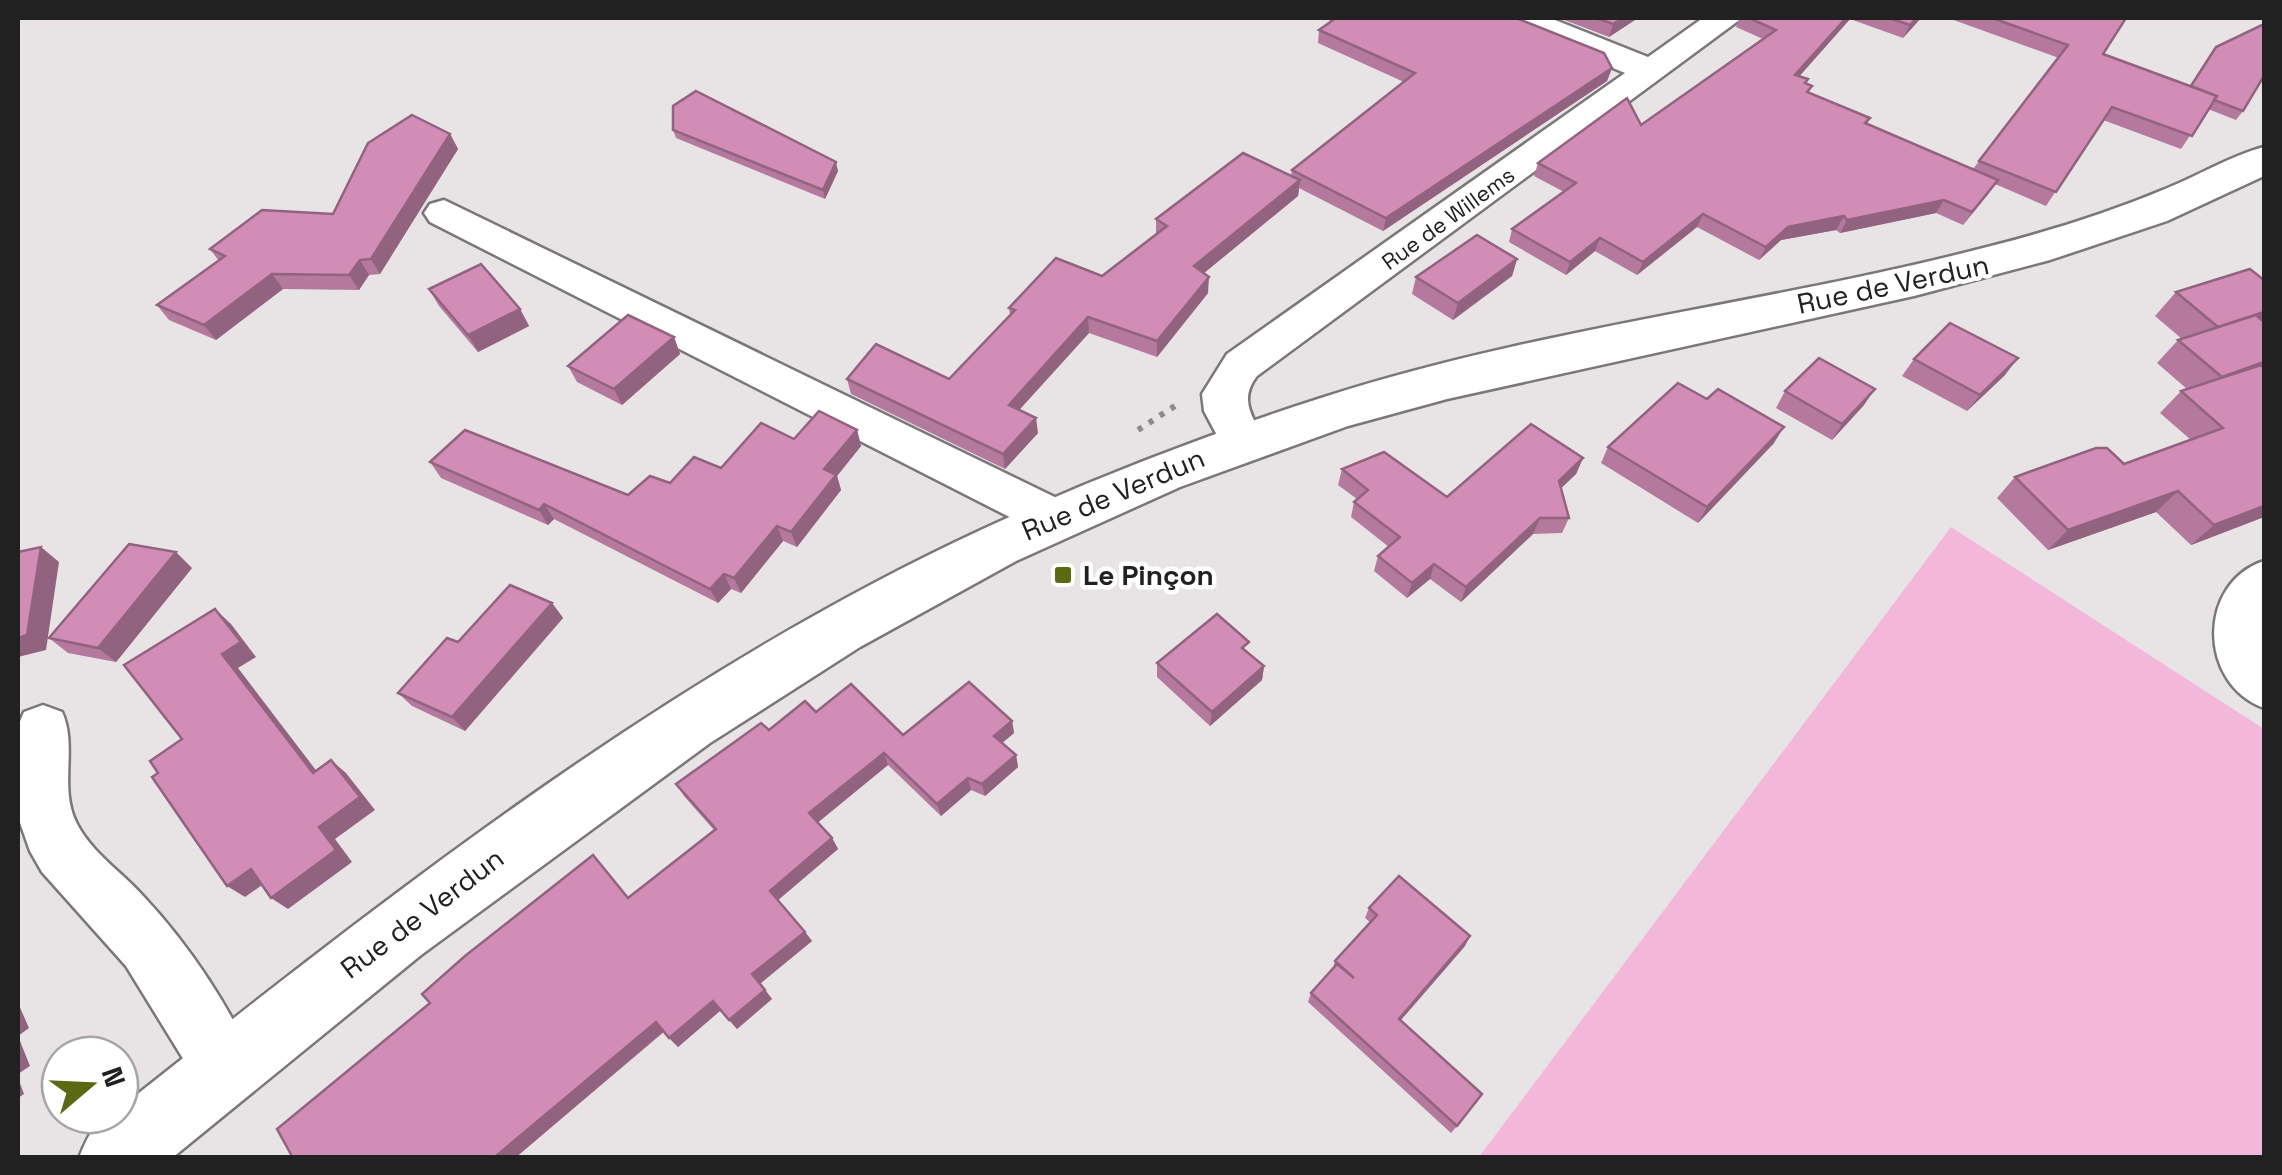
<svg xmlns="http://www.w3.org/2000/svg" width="2282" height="1175" viewBox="0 0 2282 1175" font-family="'Space Grotesk',sans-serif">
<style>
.green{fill:#f3b7d9}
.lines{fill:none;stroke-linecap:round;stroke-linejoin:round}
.minor-casing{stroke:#7a7779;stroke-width:5}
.major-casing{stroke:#7a7779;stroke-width:5}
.path{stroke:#8e8b8d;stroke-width:6;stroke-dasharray:5 8;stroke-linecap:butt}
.minor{fill:#fff;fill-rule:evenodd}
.major{fill:#fff;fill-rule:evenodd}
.wall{fill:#b4799c}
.shaded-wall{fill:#92637f}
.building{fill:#d18db5;stroke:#92637f;stroke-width:2.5}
.poi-dot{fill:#5b6913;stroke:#fff;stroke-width:4}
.labels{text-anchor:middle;stroke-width:9;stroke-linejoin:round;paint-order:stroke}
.far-street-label{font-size:22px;fill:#222122;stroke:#fff}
.street-label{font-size:28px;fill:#222122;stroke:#fff}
.poi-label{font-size:28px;font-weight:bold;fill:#222122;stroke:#fff;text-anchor:start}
</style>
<rect width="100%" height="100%" fill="#e8e4e6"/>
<polygon class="green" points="1951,527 2264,729 2264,1157 1479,1157"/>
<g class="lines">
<defs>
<g id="minor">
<path d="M 1504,18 L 1550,18 L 1648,57 L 1703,18 L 1742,18 L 1257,376 C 1238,400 1253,418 1266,442 L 1259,454 L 1243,459 L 1227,454 L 1204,411 L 1202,394 L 1227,354 L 1625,73 L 1509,25 Z"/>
<polygon points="444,200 1069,504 1076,517 1069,530 1052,536 1035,530 430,222 424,213 430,204"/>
<path d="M 2264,561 L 2264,708 C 2198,684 2197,583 2264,561 Z"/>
<path d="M 43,705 L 62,712 C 78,747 58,788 77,824 C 92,853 123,873 144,897 C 189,945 231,1008 257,1069 L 247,1091 L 225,1101 L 203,1091 L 126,966 L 42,872 L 30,851 L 18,817 L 18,726 L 24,712 Z"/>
</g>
<path id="major" d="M 2264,147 L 2264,176 L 2167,221 L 2050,260 L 1914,296 L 1447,399 L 1348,426 L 1180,487 L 1016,561 L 860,647 L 710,743 L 421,955 L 172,1158 L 79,1158 C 87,1138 96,1116 120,1115 L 120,1108 C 390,894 669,674 983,529 C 1092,479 1203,436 1318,399 C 1538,327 1771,304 1995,245 C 2053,230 2110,212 2165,189 C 2198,176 2230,156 2264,147 Z"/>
</defs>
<use href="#minor" class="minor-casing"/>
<use href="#major" class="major-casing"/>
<polyline class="path" points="1138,430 1178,404"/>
<use href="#minor" class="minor"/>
<use href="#major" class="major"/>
</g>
<g class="wall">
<polygon points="1323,18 1516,18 1612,68 1607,81 1383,231 1299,188 1298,196 1204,273 1208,293 1157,357 1089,333 1019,410 1038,433 1005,469 851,394 847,379 949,379 1010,315 1009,308 1102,276 1156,235 1156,219 1291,176 1292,170 1404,82 1318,43 1319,30 1331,21"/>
<polygon points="1559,18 1638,18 1609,37"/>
<polygon points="1740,18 1921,18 1903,38 1850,19 1799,76 1806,84 1812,86 1809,92 1870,118 1867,124 1973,169 2059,58 1948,18 2126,18 2103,54 2190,86 2216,47 2243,111 2236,120 2208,109 2181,149 2103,120 2046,206 1995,184 1963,225 1936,213 1840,233 1836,230 1781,240 1759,260 1697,227 1637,275 1595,251 1566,275 1509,242 1512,229 1564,192 1534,176 1538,163 1641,125 1763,39 1736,27"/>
<polygon points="673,130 838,171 825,199 676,138"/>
<polygon points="450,134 458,149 380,274 369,275 359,290 283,289 216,340 169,320 157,305 219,261 210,249 333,214"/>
<polygon points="1517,259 1512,276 1453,320 1412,294 1416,277"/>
<polygon points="2250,269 2264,517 2191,545 2156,512 2048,550 1997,498 2015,477 2124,464 2191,440 2160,413 2181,391 2187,389 2157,363 2178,340 2182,339 2155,316 2176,292"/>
<polygon points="429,289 520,309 529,326 478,352 439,306"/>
<polygon points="674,337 680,354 622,405 577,382 568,366"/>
<polygon points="1914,359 2005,375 1967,411 1902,376"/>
<polygon points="1785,391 1864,405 1832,440 1776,408"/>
<polygon points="1707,399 1774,443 1698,523 1601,463 1608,447"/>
<polygon points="857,430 861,446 837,476 841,490 797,547 783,541 741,593 731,589 718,603 554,519 548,525 441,478 430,462 628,495 721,468 794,439"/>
<polygon points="1583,458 1576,474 1561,488 1569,518 1562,533 1533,534 1461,602 1430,579 1407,598 1374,571 1378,556 1389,547 1351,517 1354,502 1357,499 1338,485 1342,469 1447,497"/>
<polygon points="192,568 116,662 68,653 49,638"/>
<polygon points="552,603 563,618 465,731 412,706 398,693 458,642"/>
<polygon points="1157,663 1264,666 1262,680 1210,726 1157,677"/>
<polygon points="816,712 903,735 1012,721 1014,733 1002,743 1016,755 1018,767 985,796 971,790 941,816 888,765 817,822 832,838 838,849 778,900 805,932 812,941 760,983 772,999 737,1029 721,1010 678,1047 664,1032 515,1158 293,1158 714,830 684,796 676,784 769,730"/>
<polygon points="1369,908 1465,946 1400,1021 1457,1126 1451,1133 1308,1002 1311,993 1332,971 1335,961 1370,922 1365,918"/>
</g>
<g class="shaded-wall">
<polygon points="1623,18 1638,18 1609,37 1613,24"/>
<polygon points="1846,18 1851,18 1789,88 1795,75"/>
<polygon points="1917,18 1921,18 1903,38 1910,25"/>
<polygon points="1612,68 1607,81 1383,231 1386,218"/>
<polygon points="450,134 458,149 380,274 371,259"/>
<polygon points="836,162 838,171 825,199 823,190"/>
<polygon points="1300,180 1298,196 1193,282 1194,266"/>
<polygon points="1998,180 1989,193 1963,225 1972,212"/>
<polygon points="1944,200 1936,213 1840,233 1847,220"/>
<polygon points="1703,214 1697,227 1637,275 1643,262"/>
<polygon points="1844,216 1836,230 1781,240 1759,260 1766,247 1788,227"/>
<polygon points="1600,238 1595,251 1566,275 1570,262"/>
<polygon points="1517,259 1512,276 1453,320 1458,303"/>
<polygon points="360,260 369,275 359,290 349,275"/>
<polygon points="272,274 283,289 216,340 204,325"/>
<polygon points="1209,277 1208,293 1157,357 1157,341"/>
<polygon points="520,309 529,326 478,352 468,335"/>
<polygon points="2264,312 2264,327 2218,327"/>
<polygon points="1088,317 1089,333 1010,420 1009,405"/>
<polygon points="674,337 680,354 622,405 614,389"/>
<polygon points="2018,358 2005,375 1967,411 1980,395"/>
<polygon points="1875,389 1864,405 1832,440 1842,424"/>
<polygon points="1036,418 1038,433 1005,469 1003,454"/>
<polygon points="1784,427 1774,443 1698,523 1707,507"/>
<polygon points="857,430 861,446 837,476 841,490 797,547 791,532 824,469"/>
<polygon points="1583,458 1576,474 1553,496 1559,481"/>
<polygon points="2178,491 2156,512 2048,550 2068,530"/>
<polygon points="544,504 554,519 548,525 539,510"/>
<polygon points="2264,506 2264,517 2191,545 2214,525"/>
<polygon points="1540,518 1533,534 1461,602 1466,587"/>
<polygon points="777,526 783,541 741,593 734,578"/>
<polygon points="41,547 59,562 46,650 18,657 18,638"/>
<polygon points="176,552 192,568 116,662 98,648"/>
<polygon points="1434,564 1430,579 1407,598 1412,583"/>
<polygon points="724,574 731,589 718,603 710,589"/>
<polygon points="552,603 563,618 465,731 452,717"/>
<polygon points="215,609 231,624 256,657 238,668 328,786 313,773 222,654"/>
<polygon points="1264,666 1262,680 1210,726 1212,712"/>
<polygon points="1012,721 1014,733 996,748 994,736"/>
<polygon points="884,753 888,765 815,825 809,813"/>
<polygon points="1016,755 1018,767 985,796 982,784"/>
<polygon points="331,760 346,773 375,810 335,839 352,862 288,909 271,898 319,827"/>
<polygon points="968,778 971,790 941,816 937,804"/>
<polygon points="832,838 838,849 777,901 770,891"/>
<polygon points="251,869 268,881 245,897 227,886"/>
<polygon points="805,932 812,941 760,984 752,974"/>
<polygon points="1470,936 1465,946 1394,1028 1399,1019"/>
<polygon points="765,990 772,999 737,1029 729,1020"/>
<polygon points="713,1001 721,1010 678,1047 669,1038"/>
<polygon points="18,1003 29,1028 18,1036 30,1066 18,1074"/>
<polygon points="656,1022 665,1030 515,1158 497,1158 496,1156"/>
<polygon points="18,1078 24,1094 18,1098"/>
</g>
<g class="building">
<polygon points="1336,18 1516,18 1604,53 1612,68 1386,218 1292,170 1415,73 1319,30"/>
<polygon points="1596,18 1623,18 1613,24"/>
<polygon points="1749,18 1846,18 1795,75 1808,79 1805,83 1812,86 1807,92 1870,118 1865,123 1998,180 1972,212 1944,200 1847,220 1844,216 1788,227 1766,247 1703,214 1643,262 1600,238 1570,262 1512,229 1576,183 1538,163 1627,98 1641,125 1776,30"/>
<polygon points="1889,18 1917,18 1910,25"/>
<polygon points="1992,18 2126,18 2103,54 2217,96 2192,136 2112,107 2056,192 1979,161 2068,45"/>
<polygon points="2264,24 2264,76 2243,111 2214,100 2217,96 2191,86 2216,47"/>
<polygon points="696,91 836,162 823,190 673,130 673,106"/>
<polygon points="412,115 450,134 371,259 360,260 349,275 272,274 204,325 157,305 225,256 210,249 262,210 333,214 368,143"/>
<polygon points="1243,153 1300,180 1194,266 1209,277 1157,341 1088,317 1009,405 1036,418 1003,454 847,379 876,344 949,379 1015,310 1009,308 1056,258 1102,276 1167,226 1156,219"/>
<polygon points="1477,235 1517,259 1458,303 1416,277"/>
<polygon points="481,264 520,309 468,335 429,289"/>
<polygon points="2250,269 2264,280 2264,312 2218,327 2176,292"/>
<polygon points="628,315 674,337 614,389 568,366"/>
<polygon points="2256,315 2264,322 2264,362 2222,377 2178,340"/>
<polygon points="1950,323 2018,358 1980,395 1914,359"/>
<polygon points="1819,358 1875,389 1842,424 1785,391"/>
<polygon points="2261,365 2264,368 2264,506 2214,525 2178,491 2068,530 2015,477 2096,448 2107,448 2124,464 2223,428 2181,391"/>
<polygon points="1678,383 1707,399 1718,389 1784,427 1707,507 1608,447"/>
<polygon points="819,411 857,430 824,469 836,475 791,532 777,526 734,578 724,574 710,589 544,504 539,510 430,462 465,430 628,495 650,476 670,483 694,457 721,468 761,423 794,439"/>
<polygon points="1531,424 1583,458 1559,481 1569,518 1540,518 1466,587 1434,564 1412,583 1378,556 1400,537 1354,502 1368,490 1342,469 1384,452 1447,497"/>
<polygon points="129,544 176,552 98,648 49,638"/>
<polygon points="41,547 27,635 18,638 18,552"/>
<polygon points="510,585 552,603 452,717 398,693 447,638 458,642"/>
<polygon points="215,609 241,642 222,654 313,773 331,760 360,797 319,827 336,850 271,898 251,869 227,886 152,777 158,773 150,761 182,739 124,665"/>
<polygon points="1217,614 1249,642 1242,648 1264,666 1212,712 1157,663"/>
<polygon points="969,682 1012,721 994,736 1016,755 982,784 968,778 937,804 884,753 809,813 832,838 770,891 805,932 752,974 765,990 729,1020 713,1001 669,1038 656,1022 496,1156 497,1158 293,1158 277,1129 430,1003 422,994 465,956 593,855 628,898 716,829 676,784 761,723 769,730 805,701 816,712 851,684 903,735"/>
<polygon points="1399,876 1470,936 1399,1019 1482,1094 1457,1126 1311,993 1337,964 1354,978 1335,961 1377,915 1369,908"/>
</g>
<rect class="poi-dot" x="1053" y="565" width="20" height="20" rx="5"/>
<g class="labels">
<g class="far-street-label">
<text transform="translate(1448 218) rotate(-36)" y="8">Rue de Willems</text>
</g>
<g class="street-label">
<text transform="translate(1893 284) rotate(-12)" y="10">Rue de Verdun</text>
<text transform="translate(1113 494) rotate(-23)" y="10">Rue de Verdun</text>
<text transform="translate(422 913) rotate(-37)" y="10">Rue de Verdun</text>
</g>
<g class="poi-label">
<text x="1083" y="585">Le Pinçon</text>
</g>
</g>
<rect width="2282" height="1175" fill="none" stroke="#222122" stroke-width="40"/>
<g transform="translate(90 1085) rotate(71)"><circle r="48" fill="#ffffff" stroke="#a7a6a7" stroke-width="2.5"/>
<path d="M0-8L18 38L0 25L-18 38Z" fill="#5b6913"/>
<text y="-15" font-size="28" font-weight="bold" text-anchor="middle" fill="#222122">N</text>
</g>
</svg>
